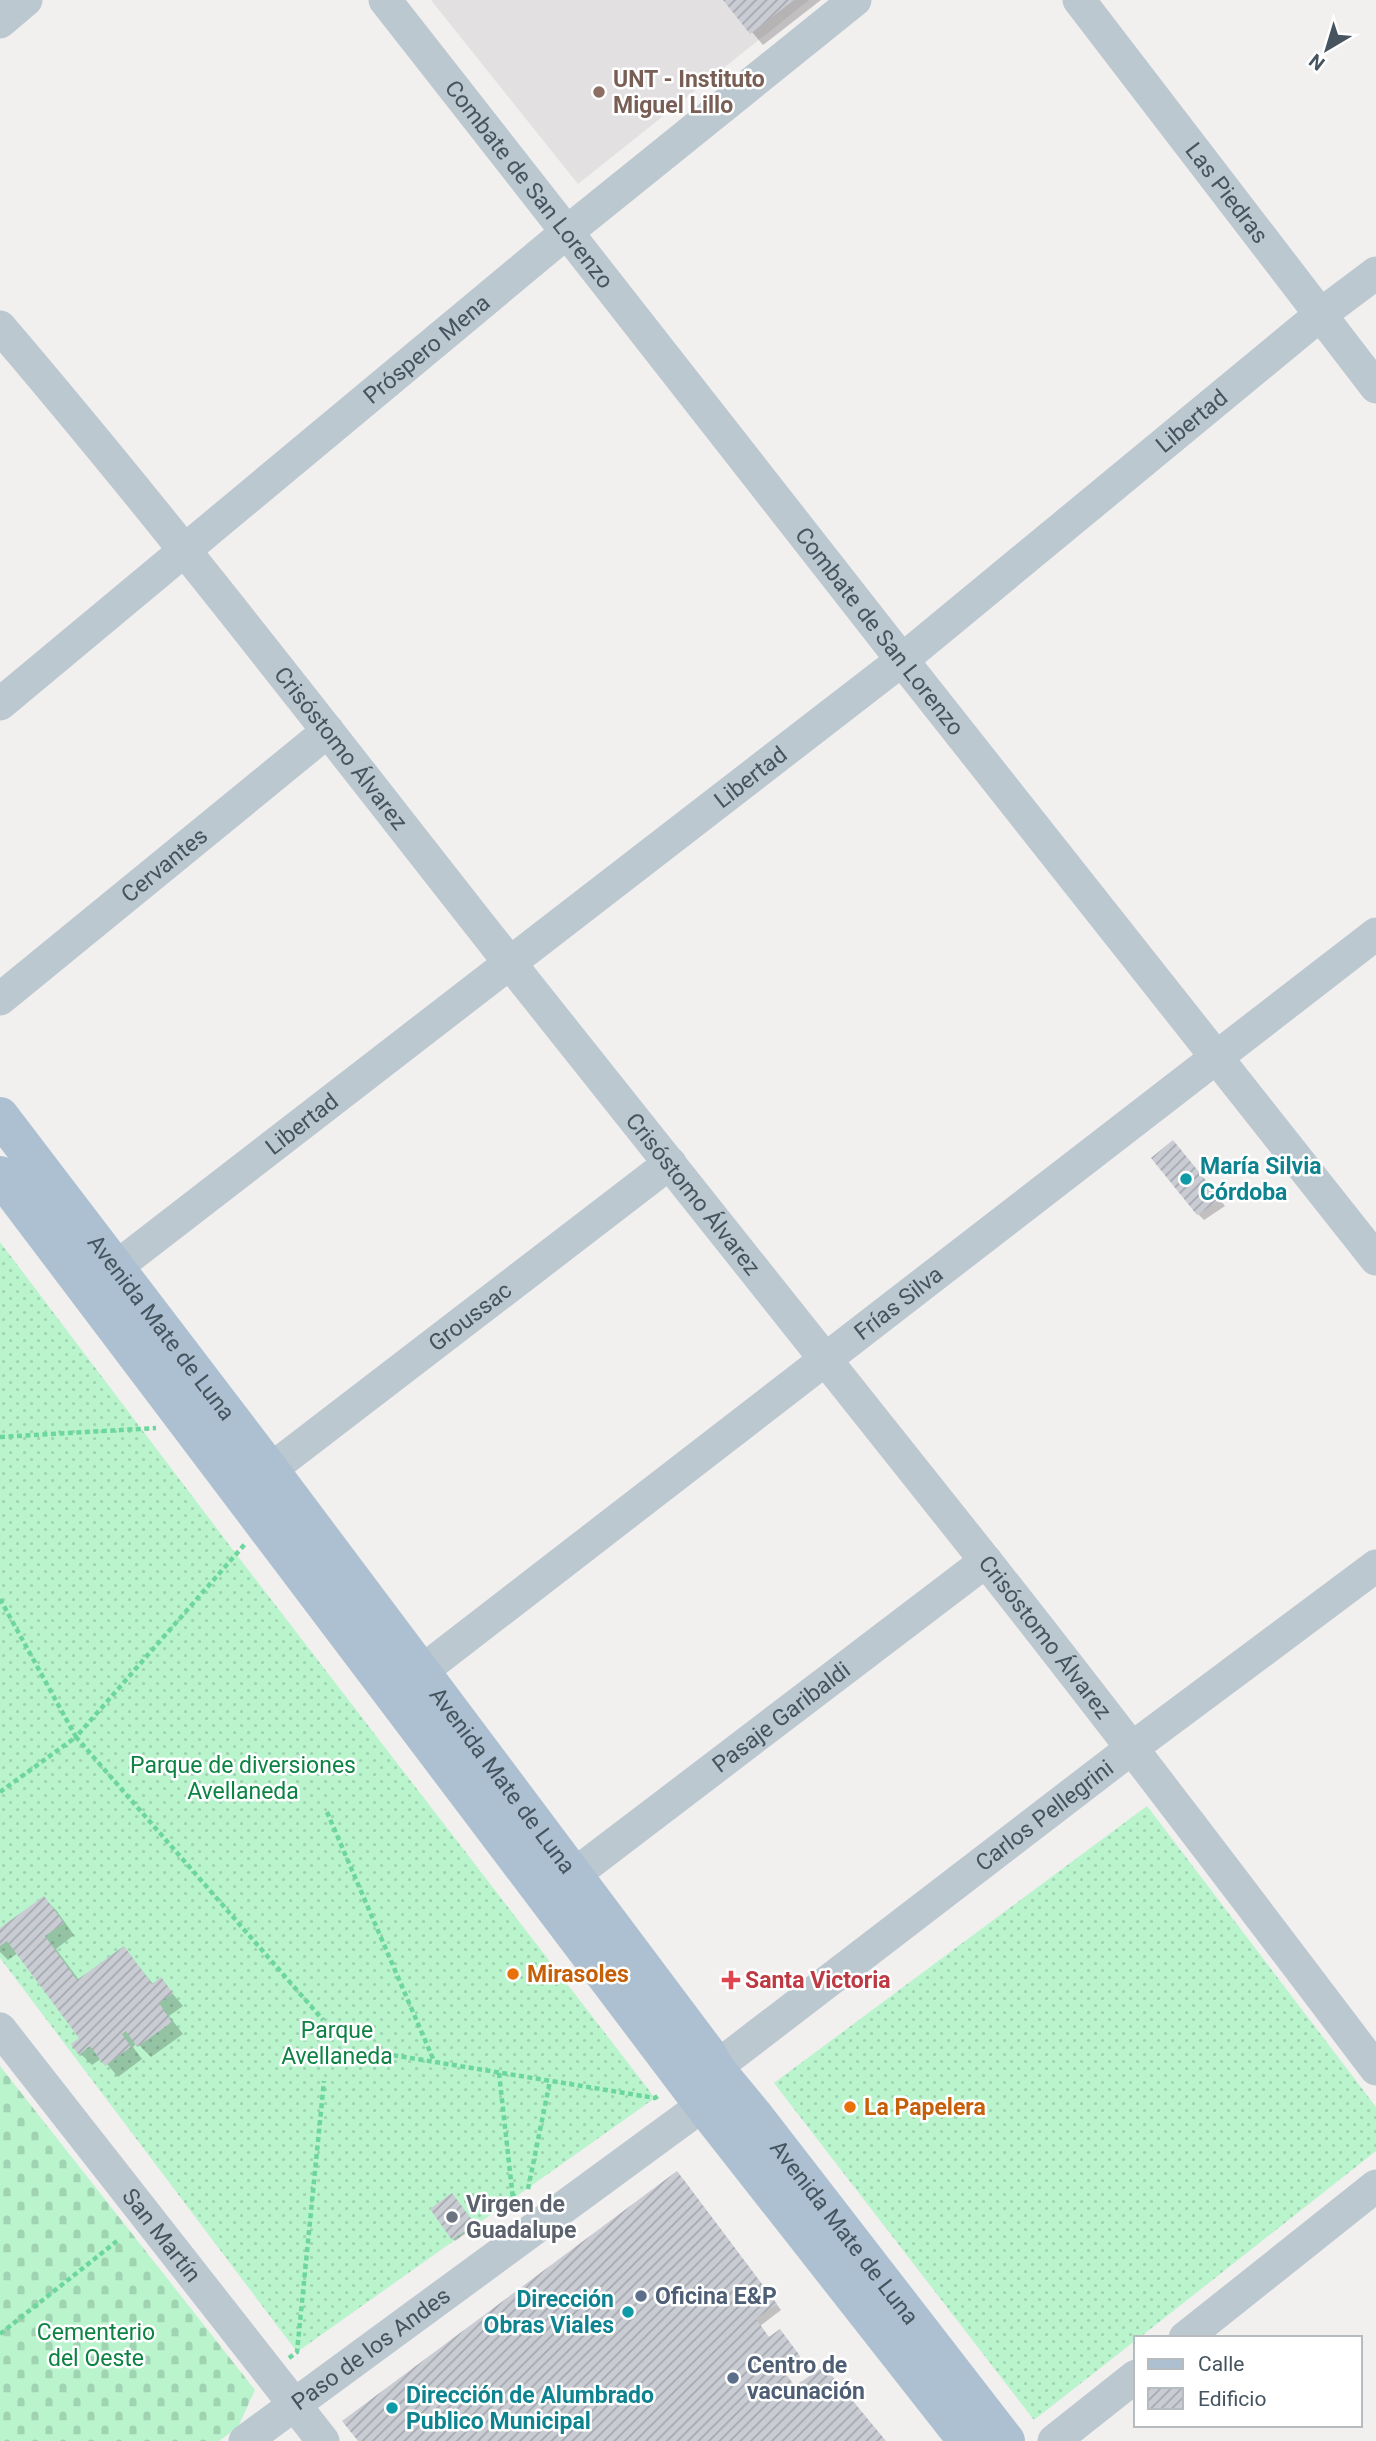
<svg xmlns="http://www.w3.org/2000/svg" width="1376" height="2441" viewBox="0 0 1376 2441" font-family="Roboto,sans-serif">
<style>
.education{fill:#e3e0e1}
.grass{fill:url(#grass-dots)}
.cemetery{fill:url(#cemetery-stones)}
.shadow{fill:#0003}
.building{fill:url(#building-hatch)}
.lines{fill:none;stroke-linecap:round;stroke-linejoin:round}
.path{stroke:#6dd69e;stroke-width:4.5;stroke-dasharray:5 3.5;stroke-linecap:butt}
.minor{stroke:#bbc8d0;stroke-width:33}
.major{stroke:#acc0d1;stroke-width:38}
.education-dot{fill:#8d6e63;stroke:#fff;stroke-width:2.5}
.culture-dot{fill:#0f9aa8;stroke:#fff;stroke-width:2.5}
.food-dot{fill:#e8710a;stroke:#fff;stroke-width:2.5}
.health-dot{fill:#e0444e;stroke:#fff;stroke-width:2.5}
.worship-dot{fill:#6b7280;stroke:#fff;stroke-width:2.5}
.service-dot{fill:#5c6f8a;stroke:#fff;stroke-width:2.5}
.labels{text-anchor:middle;stroke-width:5;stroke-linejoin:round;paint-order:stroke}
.education-label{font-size:23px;font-weight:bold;fill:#785e54;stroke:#fff;text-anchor:start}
.street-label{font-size:23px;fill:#45545f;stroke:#fff}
.culture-label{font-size:23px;font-weight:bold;fill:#0d838f;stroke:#fff;text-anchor:start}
.park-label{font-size:23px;fill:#0d8343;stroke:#fff}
.food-label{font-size:23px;font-weight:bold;fill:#c56008;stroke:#fff;text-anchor:start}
.health-label{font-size:23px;font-weight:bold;fill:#be3a42;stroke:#fff;text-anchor:start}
.worship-label{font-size:23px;font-weight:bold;fill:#5b616d;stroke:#fff;text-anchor:start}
.service-label{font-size:23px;font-weight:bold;fill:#4e5e75;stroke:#fff;text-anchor:start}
</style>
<defs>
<pattern id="grass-dots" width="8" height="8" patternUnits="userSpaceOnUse" patternTransform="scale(1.75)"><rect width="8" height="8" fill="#b9f4cd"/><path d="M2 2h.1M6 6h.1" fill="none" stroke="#a0d3b2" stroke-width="1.8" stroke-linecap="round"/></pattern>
<pattern id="cemetery-stones" width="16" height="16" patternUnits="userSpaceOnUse" patternTransform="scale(1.75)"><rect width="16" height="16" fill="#b9f4cd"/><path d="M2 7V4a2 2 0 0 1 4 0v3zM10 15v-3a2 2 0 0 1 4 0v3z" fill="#a0d3b2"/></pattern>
<pattern id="building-hatch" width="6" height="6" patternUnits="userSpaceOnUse" patternTransform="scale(1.75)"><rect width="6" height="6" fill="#c9ccd2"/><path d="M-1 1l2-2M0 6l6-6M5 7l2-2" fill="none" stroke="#a5a8ae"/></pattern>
</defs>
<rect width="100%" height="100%" fill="#f2efef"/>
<polygon class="education" points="431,0 809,0 578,184"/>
<g class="grass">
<polygon points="0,1242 236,1554 655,2098 297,2352 0,1958"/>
<polygon points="1147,1806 1376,2107 1376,2151 1139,2338 1136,2338 1136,2340 1034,2420 774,2083"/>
</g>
<polygon class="cemetery" points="0,2066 255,2390 238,2427 219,2441 0,2441"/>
<g class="shadow">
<polygon points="725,0 821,0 763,45"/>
<polygon points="1179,1148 1225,1206 1204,1220 1198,1214"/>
<polygon points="44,1898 56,1910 74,1935 56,1949 79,1980 123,1948 154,1985 161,1980 183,2006 169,2016 183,2034 151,2057 137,2043 133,2047 142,2059 118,2077 102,2058 92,2065 80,2053 81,2039 18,1953 8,1960 0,1952 0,1930"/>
<polygon points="683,2179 781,2310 760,2326 770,2339 782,2334 801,2359 783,2372 796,2389 884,2441 360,2441"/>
<polygon points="454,2198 475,2227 455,2241 453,2239"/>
</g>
<g class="building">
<polygon points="723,0 794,0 750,34"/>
<polygon points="1173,1140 1221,1199 1197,1215 1151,1158"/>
<polygon points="44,1896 64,1923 45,1936 77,1980 124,1946 152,1984 161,1977 173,1993 159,2003 172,2022 137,2047 126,2031 122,2034 131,2047 105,2066 90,2046 79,2055 71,2044 79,2038 7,1941 0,1946 0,1928"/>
<polygon points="677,2171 777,2304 756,2319 769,2337 780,2329 800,2356 782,2369 795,2386 824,2366 886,2441 358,2441 342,2421"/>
<polygon points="452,2193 475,2224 452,2240 430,2209"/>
</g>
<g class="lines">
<g class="path">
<polyline points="0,1437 156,1428"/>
<polyline points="0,1599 76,1737 245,1544"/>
<polyline points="0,1792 76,1737 323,2020"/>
<polyline points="327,1812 434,2061"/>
<polyline points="368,2051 655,2098 659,2095"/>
<polyline points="499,2073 513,2199"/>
<polyline points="528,2189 550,2081"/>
<polyline points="0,2334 117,2241"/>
<polyline points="289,2358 297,2352 324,2081"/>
</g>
<g class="minor">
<path id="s1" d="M 385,0 L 902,660 L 1376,1259"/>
<path id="s2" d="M 1079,0 L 1376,387"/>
<polyline points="0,22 26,0"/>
<path id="s3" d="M 0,327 C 176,533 341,749 509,962 C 668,1164 830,1363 989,1565 C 1120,1731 1248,1900 1376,2069"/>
<path id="s4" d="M 0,704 L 567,232 L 855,0"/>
<path id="s5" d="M 0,999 L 328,731"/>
<path id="s6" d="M 115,1268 L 902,660 L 1320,315 L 1376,273"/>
<path id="s7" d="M 270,1470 L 670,1163"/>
<path id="s8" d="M 422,1671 L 1376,934"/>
<path id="s9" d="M 575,1874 L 986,1561"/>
<path id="s10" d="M 0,2029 L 323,2441"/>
<polyline points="1185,2338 1376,2186"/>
<path id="s11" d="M 245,2441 L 703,2105 L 715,2068 L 1132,1748 L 1376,1566"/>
<polyline points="1054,2441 1136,2376"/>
</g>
<g class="major">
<path id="s12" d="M 0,1116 L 270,1470 L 707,2053 L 715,2068 L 753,2114 L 1006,2441"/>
<polyline points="0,1175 703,2105 967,2441"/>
</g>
</g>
<circle class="education-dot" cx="599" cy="92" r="7"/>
<g class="culture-dot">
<circle cx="1186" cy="1179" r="7"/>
<circle cx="628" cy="2312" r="7"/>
<circle cx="392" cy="2408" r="7"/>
</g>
<g class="food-dot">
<circle cx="513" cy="1974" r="7"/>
<circle cx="850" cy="2107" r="7"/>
</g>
<path class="health-dot" d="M727.5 1969.5h7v7h7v7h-7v7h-7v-7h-7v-7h7z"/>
<circle class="worship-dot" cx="452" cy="2217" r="7"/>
<g class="service-dot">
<circle cx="641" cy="2296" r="7"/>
<circle cx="733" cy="2378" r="7"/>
</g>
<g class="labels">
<g class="education-label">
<text x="613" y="87">UNT - Instituto<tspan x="613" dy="26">Miguel Lillo</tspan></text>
</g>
<g class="street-label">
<text dy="8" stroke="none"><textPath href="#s1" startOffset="234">Combate de San Lorenzo</textPath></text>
<text dy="8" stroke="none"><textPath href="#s2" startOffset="243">Las Piedras</textPath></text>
<text dy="8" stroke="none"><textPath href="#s4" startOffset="555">Próspero Mena</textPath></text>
<text dy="8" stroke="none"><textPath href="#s6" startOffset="1370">Libertad</textPath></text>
<text dy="8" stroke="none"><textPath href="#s1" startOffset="802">Combate de San Lorenzo</textPath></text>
<text dy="8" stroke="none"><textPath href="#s3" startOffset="542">Crisóstomo Álvarez</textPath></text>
<text dy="8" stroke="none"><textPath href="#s6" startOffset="803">Libertad</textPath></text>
<text dy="8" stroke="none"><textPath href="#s5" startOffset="212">Cervantes</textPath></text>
<text dy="8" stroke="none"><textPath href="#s6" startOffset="236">Libertad</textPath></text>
<text dy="8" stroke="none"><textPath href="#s3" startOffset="1110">Crisóstomo Álvarez</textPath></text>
<text dy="8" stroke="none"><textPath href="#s8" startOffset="602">Frías Silva</textPath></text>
<text dy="8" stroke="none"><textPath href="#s7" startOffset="252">Groussac</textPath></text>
<text dy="8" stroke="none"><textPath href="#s12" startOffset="266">Avenida Mate de Luna</textPath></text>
<text dy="8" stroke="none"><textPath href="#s3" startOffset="1676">Crisóstomo Álvarez</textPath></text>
<text dy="8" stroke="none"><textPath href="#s9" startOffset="259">Pasaje Garibaldi</textPath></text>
<text dy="8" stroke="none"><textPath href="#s12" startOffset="833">Avenida Mate de Luna</textPath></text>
<text dy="8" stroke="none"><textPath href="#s11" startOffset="1022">Carlos Pellegrini</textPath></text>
<text dy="8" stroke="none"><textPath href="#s12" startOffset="1400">Avenida Mate de Luna</textPath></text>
<text dy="8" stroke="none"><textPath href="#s10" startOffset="262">San Martín</textPath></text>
<text dy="8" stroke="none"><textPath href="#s11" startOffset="156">Paso de los Andes</textPath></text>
</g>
<g class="culture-label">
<text x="1200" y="1174">María Silvia<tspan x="1200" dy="26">Córdoba</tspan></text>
<text x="614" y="2307" text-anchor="end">Dirección<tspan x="614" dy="26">Obras Viales</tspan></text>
<text x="406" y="2403">Dirección de Alumbrado<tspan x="406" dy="26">Publico Municipal</tspan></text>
</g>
<g class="park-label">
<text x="243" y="1773">Parque de diversiones<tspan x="243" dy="26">Avellaneda</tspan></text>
<text x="337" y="2038">Parque<tspan x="337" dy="26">Avellaneda</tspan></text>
<text x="96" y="2340">Cementerio<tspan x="96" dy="26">del Oeste</tspan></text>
</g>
<g class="food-label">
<text x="527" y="1982">Mirasoles</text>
<text x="864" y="2115">La Papelera</text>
</g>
<g class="health-label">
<text x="745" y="1988">Santa Victoria</text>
</g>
<g class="worship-label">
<text x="466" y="2212">Virgen de<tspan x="466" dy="26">Guadalupe</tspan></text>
</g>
<g class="service-label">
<text x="655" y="2304">Oficina E&amp;P</text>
<text x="747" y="2373">Centro de<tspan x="747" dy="26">vacunación</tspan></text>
</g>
</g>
<rect x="1134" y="2336" width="228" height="91" fill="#ffffff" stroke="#b5bbbf" stroke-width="2"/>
<rect x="1148" y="2359" width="35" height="10" fill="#acc0d1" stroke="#b5bbbf" stroke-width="2"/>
<text x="1198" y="2371" font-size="21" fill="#45545f">Calle</text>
<rect x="1148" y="2388" width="35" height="21" fill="url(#building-hatch)" stroke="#b5bbbf" stroke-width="2"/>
<text x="1198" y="2406" font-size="21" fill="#45545f">Edificio</text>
<g transform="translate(1327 49) rotate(218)" stroke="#ffffff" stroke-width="5" paint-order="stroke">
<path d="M0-5L12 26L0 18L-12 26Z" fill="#45545f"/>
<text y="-10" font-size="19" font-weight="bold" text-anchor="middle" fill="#45545f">N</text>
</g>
</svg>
